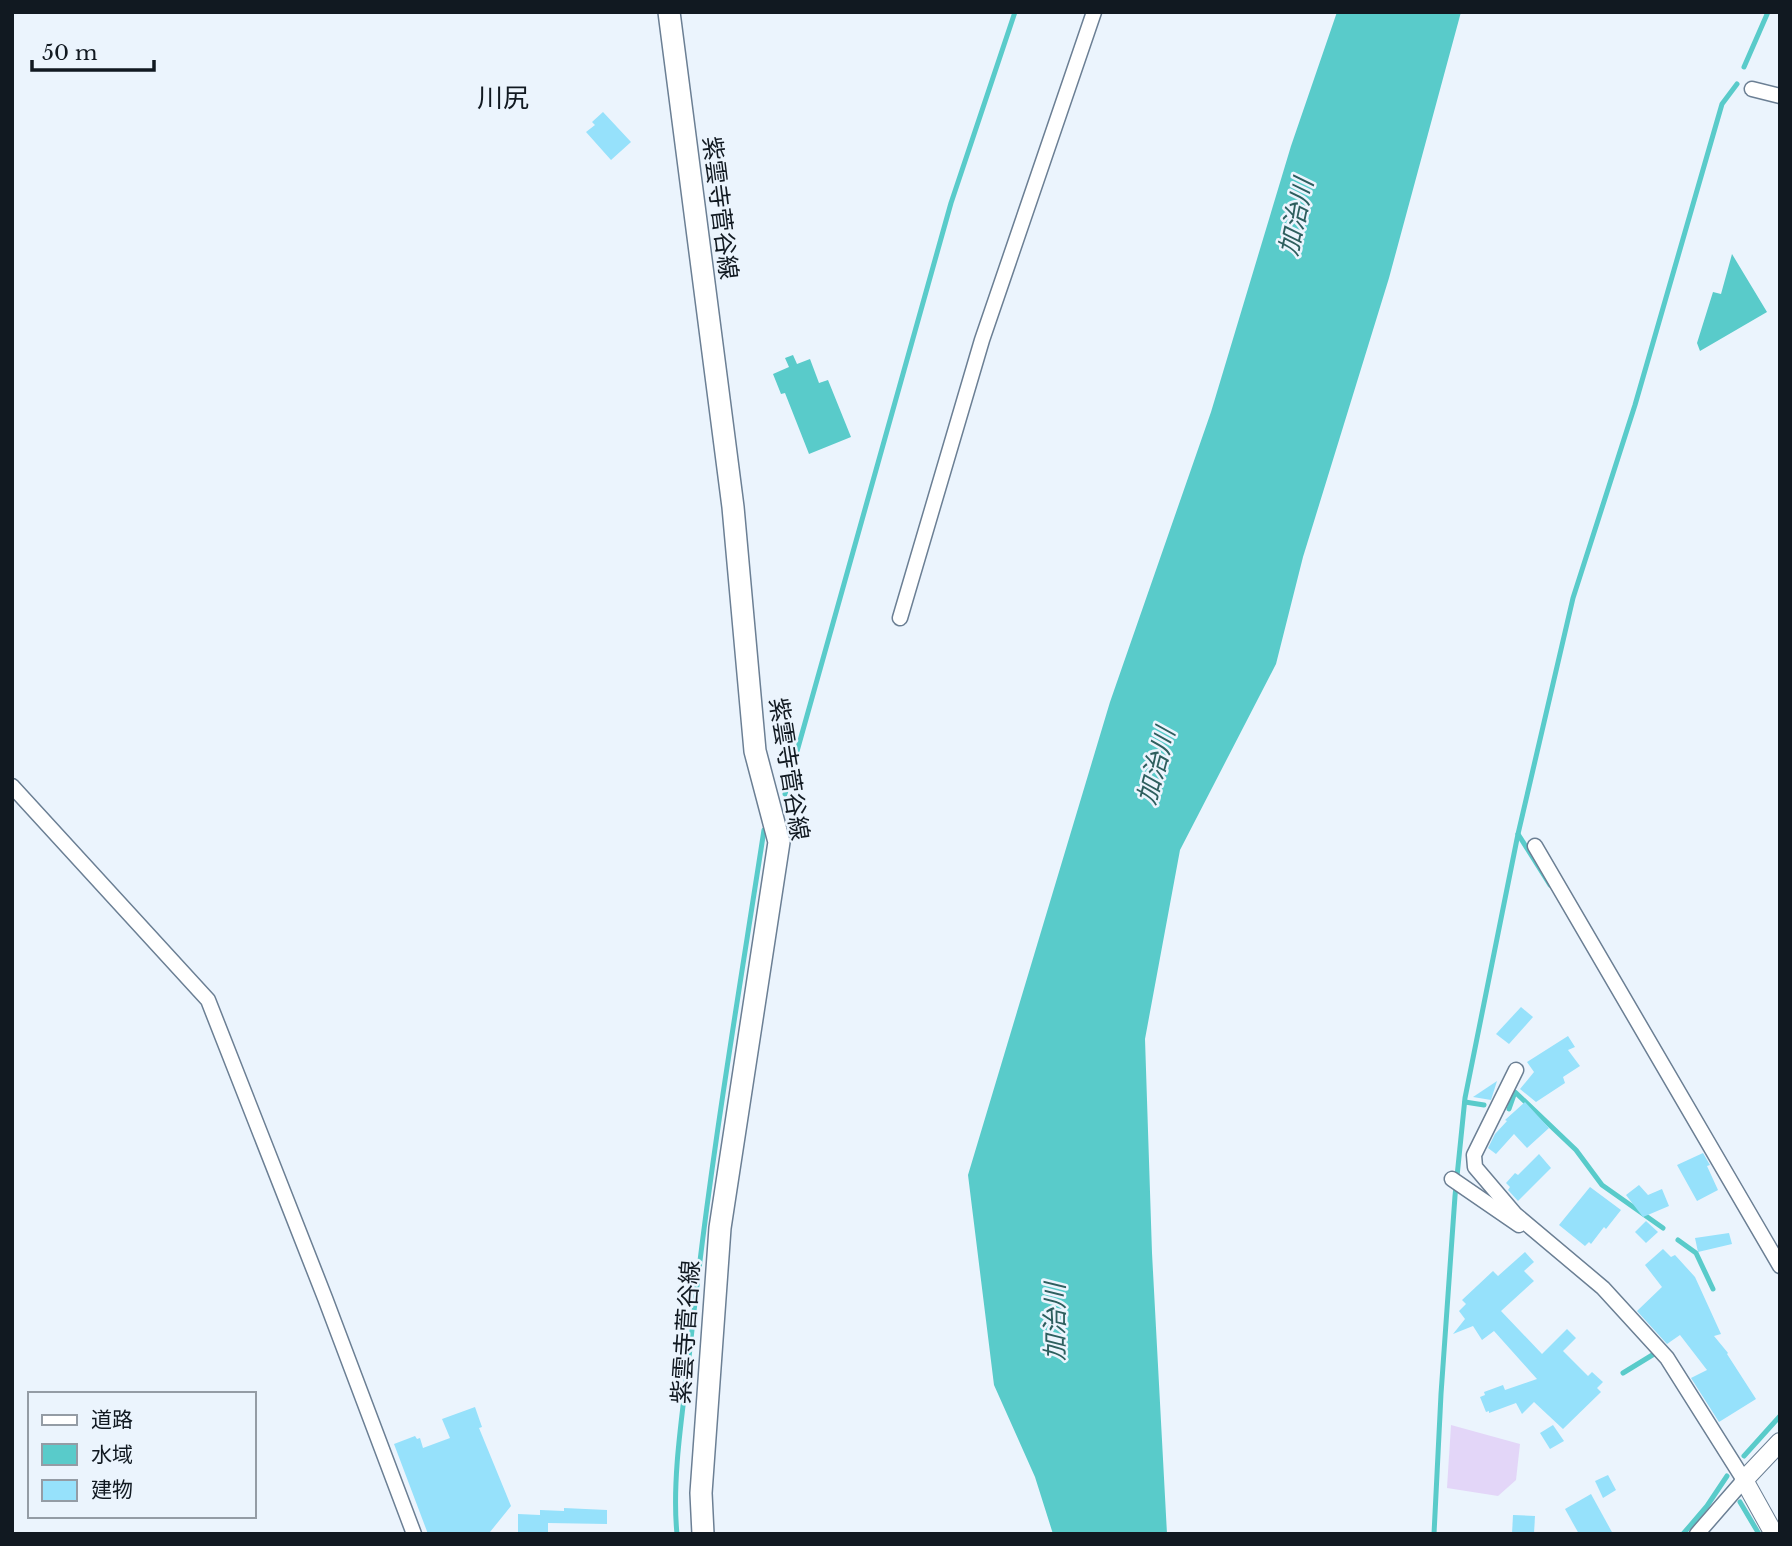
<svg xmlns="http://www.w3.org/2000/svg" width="1792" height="1546" viewBox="0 0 1792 1546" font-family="'Libre Baskerville','Noto Sans JP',serif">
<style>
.green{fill:#e3d6f8}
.water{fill:#59cbca}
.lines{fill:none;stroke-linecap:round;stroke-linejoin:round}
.stream{stroke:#59cbca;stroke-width:5}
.building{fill:#96e1fb}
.minor-casing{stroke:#6b7f94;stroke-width:17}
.tertiary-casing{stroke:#6b7f94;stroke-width:20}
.secondary-casing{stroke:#6b7f94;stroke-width:24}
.minor{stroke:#fff;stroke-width:14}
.tertiary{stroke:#fff;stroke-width:18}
.secondary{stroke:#fff;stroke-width:21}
.labels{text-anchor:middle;stroke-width:5;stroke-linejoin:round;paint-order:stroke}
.street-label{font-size:24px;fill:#111921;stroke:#ebf4fd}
.neighbourhood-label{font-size:26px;fill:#111921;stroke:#ebf4fd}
.water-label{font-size:26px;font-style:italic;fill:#2d5e5e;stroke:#ebf4fd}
</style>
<rect width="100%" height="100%" fill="#ebf4fd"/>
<polygon class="green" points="1451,1425 1520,1444 1516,1480 1498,1496 1447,1488"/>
<g class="water">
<polygon points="1337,12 1461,12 1389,278 1303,557 1276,664 1180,850 1145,1039 1152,1253 1167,1534 1053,1534 1035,1477 994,1385 968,1175 1110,702 1211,412 1291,146"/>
<polygon points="1732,254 1767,312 1700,351 1697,343 1713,292 1721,294"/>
<polygon points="793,355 797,364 810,359 819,383 828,380 851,437 809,454 785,393 781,394 773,374 789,367 785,358"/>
</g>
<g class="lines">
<g class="stream">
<polyline points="1744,67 1768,12"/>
<polyline points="785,794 951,203 1015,12"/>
<polyline points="1518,834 1550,885"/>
<polyline points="1465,1102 1484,1105"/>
<polyline points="1509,1109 1515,1092 1576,1150 1602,1185 1663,1228"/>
<polyline points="1678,1240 1696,1253 1713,1289"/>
<polyline points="1623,1373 1654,1354"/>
<polyline points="1744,1456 1780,1416"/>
<polyline points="1740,1502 1759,1534"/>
<path d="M 677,1534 C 671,1474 685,1399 691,1339 C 709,1168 738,999 764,830"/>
<polyline points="1434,1534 1441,1394 1455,1196 1465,1098 1518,834 1573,598 1635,405 1722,104 1737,84"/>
<polyline points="1683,1534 1707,1506 1727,1476"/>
</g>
</g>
<g class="building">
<polygon points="603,112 631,142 611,160 586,132 595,125 592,122"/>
<polygon points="1521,1007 1533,1017 1509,1044 1496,1034"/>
<polygon points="1568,1036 1575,1047 1568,1050 1580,1066 1563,1077 1565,1083 1536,1102 1520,1089 1534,1072 1527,1062"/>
<polygon points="1497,1081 1491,1100 1473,1097"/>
<polygon points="1525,1102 1549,1128 1527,1148 1514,1134 1496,1154 1488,1148 1495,1134 1507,1121 1505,1120"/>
<polygon points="1703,1153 1710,1165 1707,1166 1718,1190 1697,1201 1677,1165"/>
<polygon points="1539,1154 1551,1168 1518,1201 1508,1190 1510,1187 1506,1183 1515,1173 1518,1175"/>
<polygon points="1639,1185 1648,1195 1662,1189 1669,1206 1643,1217 1626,1195"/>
<polygon points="1590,1187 1621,1210 1606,1229 1604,1227 1591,1244 1589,1242 1585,1246 1559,1225"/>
<polygon points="1646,1221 1658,1232 1646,1243 1635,1232"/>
<polygon points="1729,1233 1732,1244 1698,1252 1695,1238"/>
<polygon points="1663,1249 1671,1257 1675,1255 1695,1277 1721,1334 1714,1336 1728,1353 1727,1354 1756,1399 1719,1422 1691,1378 1707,1370 1680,1335 1667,1344 1637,1311 1662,1287 1645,1265"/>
<polygon points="1525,1252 1534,1262 1524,1271 1534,1281 1501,1311 1542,1354 1567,1329 1576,1338 1563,1351 1588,1376 1592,1372 1603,1382 1597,1388 1601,1392 1563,1429 1534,1402 1522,1414 1516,1403 1489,1413 1489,1411 1486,1412 1480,1397 1485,1395 1484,1392 1503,1385 1505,1390 1537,1379 1494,1331 1482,1340 1473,1326 1453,1334 1465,1319 1459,1311 1466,1304 1462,1300 1493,1271 1498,1276"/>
<polygon points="475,1407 482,1427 479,1428 511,1506 490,1532 486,1534 428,1534 394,1444 415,1436 417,1439 420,1438 423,1448 450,1438 442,1419"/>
<polygon points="1553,1425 1564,1441 1550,1449 1540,1433"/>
<polygon points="1608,1475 1616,1490 1603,1498 1595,1481"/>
<polygon points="1591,1494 1613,1534 1579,1534 1565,1509"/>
<polygon points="564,1508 607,1510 607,1524 548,1523 548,1534 518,1534 518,1514 540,1515 540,1510 564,1511"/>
<polygon points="1513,1515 1535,1516 1534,1534 1512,1534"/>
</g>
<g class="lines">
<defs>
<g id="minor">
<polyline points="1752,89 1780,96"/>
<polyline points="900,618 982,340 1094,12"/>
<polyline points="12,786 208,1000 325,1298 414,1534"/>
<polyline points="1535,846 1780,1266"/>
<polyline points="1516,1070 1474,1155 1475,1167 1515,1214 1603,1288 1667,1358 1744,1480 1697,1534"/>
<polyline points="1452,1179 1519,1225"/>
</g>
<polyline id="tertiary" points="1774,1534 1744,1480 1780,1442"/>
<polyline id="secondary" points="669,12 733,507 755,751 779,842 720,1228 701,1493 703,1534"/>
</defs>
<use href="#minor" class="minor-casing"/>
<use href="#tertiary" class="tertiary-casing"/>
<use href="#secondary" class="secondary-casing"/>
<use href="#minor" class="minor"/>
<use href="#tertiary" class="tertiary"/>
<use href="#secondary" class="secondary"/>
</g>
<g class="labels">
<g class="street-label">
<text transform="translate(720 208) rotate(83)" y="8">紫雲寺菅谷線</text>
<text transform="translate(789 769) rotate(81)" y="8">紫雲寺菅谷線</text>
<text transform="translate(686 1332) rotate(-86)" y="8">紫雲寺菅谷線</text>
</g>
<g class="neighbourhood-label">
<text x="503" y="107">川尻</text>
</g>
<g class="water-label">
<text transform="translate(1296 217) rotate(-78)" y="9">加治川</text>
<text transform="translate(1156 766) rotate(-75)" y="9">加治川</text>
<text transform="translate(1055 1322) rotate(-90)" y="9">加治川</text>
</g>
</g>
<rect width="1792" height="1546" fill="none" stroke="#111921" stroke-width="28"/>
<rect x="28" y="1392" width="228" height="126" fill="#ebf4fd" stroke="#949ca5" stroke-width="2"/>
<rect x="42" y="1415" width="35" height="10" fill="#ffffff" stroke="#949ca5" stroke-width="2"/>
<text x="91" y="1427" font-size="21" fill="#111921">道路</text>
<rect x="42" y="1444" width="35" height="21" fill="#59cbca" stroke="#949ca5" stroke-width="2"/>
<text x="91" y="1462" font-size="21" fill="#111921">水域</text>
<rect x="42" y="1480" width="35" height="21" fill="#96e1fb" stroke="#949ca5" stroke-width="2"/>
<text x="91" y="1497" font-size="21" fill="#111921">建物</text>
<path d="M32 60v10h122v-10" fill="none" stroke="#111921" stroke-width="3.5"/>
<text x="42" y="60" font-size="21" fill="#111921" stroke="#ebf4fd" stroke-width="5" paint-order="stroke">50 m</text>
</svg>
